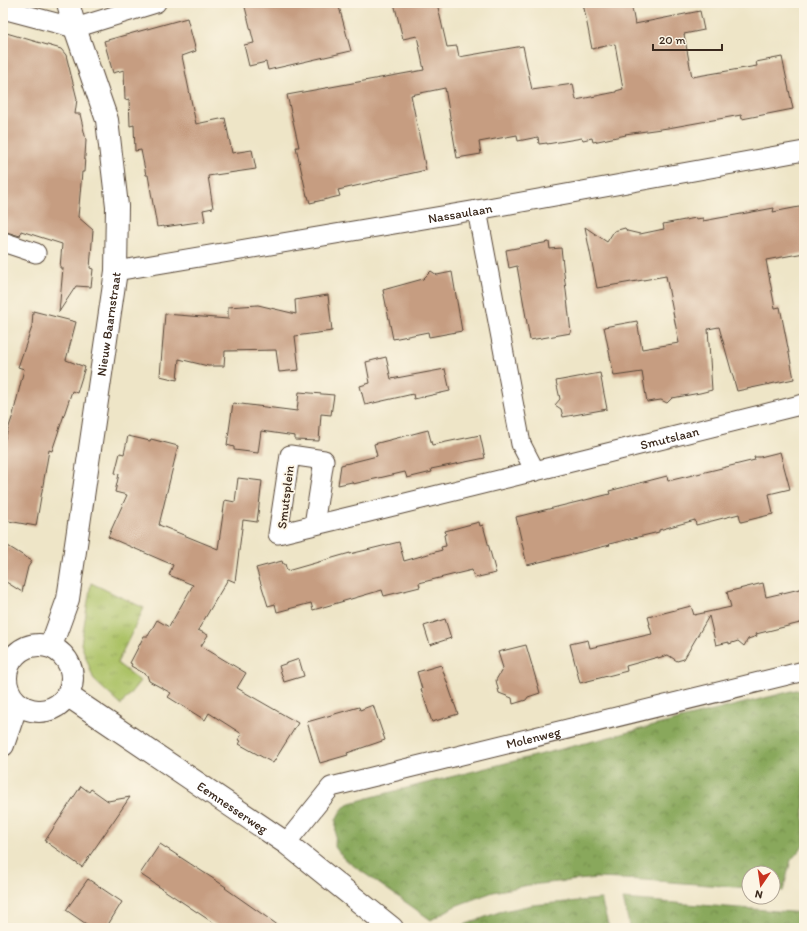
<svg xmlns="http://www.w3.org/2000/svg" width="807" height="931" viewBox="0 0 807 931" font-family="Itim,sans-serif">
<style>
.grass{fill:url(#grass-tufts);stroke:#747642}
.forest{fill:url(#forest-crowns);stroke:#62693c}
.building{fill:#c69d81}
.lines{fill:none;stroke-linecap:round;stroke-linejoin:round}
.minor-casing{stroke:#564637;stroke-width:21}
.tertiary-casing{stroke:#564637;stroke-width:24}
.minor{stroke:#fff;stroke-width:19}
.tertiary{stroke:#fff;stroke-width:22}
.labels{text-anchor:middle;stroke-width:3.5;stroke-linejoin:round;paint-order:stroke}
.street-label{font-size:13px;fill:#3b2a1e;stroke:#fcf5e5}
</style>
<defs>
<pattern id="grass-tufts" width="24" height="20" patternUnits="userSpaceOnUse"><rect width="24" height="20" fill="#acc266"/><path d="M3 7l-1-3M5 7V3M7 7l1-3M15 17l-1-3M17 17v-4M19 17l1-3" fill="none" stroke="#8d9e53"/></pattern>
<pattern id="forest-crowns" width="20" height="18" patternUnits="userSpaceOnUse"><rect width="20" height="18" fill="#89a85b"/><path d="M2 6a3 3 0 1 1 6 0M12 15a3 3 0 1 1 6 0" fill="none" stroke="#71894b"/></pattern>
</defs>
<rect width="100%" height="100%" fill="#fcf5e5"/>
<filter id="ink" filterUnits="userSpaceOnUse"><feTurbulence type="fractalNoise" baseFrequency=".025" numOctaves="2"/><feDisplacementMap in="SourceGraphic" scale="8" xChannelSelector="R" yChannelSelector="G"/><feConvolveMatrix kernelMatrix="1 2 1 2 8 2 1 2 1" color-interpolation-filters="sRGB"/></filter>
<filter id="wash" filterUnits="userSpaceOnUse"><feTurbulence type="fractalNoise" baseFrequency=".012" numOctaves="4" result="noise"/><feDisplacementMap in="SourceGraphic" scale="16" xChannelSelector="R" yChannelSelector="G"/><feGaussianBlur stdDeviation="0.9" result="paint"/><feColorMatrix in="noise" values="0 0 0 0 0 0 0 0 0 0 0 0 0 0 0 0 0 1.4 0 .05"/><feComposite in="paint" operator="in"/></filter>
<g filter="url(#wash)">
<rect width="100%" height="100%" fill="#eee5c7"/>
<polygon class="grass" points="91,583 144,608 117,663 140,681 121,705 94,680 81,644"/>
<g class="forest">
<polygon points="804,688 804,845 791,860 783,891 773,890 773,873 749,873 749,888 644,880 597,878 529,885 493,892 455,906 431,920 344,859 335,847 336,820 340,812 347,804 379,795"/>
<polygon points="601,899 609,928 459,928 464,925 499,912 532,905"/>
<polygon points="623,899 804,913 804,928 630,928"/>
</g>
<g id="blocks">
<g class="building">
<polygon points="244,3 338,3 351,51 268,70 266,62 249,66 244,45 254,43"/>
<polygon points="394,3 437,3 447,47 457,46 459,57 523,46 532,90 573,84 576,100 616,92 616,91 623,89 615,44 592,49 583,3 631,3 635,24 700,11 704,30 684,34 692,77 757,66 756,62 782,57 793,109 742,119 741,115 668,128 625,134 626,135 593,142 592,138 583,140 582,138 547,144 547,143 539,144 538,137 518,141 517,135 479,142 481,154 457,158 445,88 411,95 426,170 338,190 340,196 310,203 308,196 307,196 296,147 299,147 287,95 424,70 417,36 403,39"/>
<polygon points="187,18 196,51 182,56 196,124 225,118 232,153 252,150 256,169 208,176 213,208 203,210 205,221 164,227 164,226 157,227 148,175 146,175 141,150 135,151 134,125 130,126 129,99 125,100 124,70 113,73 104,41"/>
<polygon points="3,32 61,49 66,55 77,99 75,114 80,114 86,140 84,172 82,172 78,217 93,230 90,268 93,269 91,287 76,286 59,312 63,268 60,268 62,244 21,231 20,236 3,231"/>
<polygon points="804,206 804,253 766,260 775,308 780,307 794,379 737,391 719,327 708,329 712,390 700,393 672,398 667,403 661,400 647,402 642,372 614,376 604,327 637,321 642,349 679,343 666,276 597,288 585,227 607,242 614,231 625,228 627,231 640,234 664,229 663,224 696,218 696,219 703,218 703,221 774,208 773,212"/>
<polygon points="549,242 550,249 561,248 571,333 530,340 517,266 509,268 506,250"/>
<polygon points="431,271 437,275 452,272 462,331 429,337 428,332 393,339 383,290 423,279"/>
<polygon points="328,295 332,331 295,336 299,370 279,372 276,350 225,351 224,366 208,366 179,359 177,380 160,376 165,314 228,319 228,307 258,305 296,314 295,300"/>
<polygon points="33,311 76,322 66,360 85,367 77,393 72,391 52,451 49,450 36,526 3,520 3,444 13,415 24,369 18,367 32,327"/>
<polygon points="386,357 391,379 445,369 450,391 414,399 413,394 365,405 360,386 370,383 366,362"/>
<polygon points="600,373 607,409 563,417 561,409 555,405 560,399 556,381"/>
<polygon points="299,392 334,395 331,415 321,414 319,441 295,440 295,436 261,431 258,453 234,450 234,447 227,445 233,403 297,411"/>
<polygon points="428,430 432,445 480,435 485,458 431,469 432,472 407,478 405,472 353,484 352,482 338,485 341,465 377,456 374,444"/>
<polygon points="128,436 150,441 151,439 178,446 159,525 218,549 225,500 235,502 238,478 262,481 257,522 243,520 235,582 228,579 198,630 208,635 201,646 246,673 237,688 298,723 273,763 239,744 241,741 238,740 242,734 209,713 205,720 168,697 171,693 149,681 147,675 131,666 132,664 130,663 144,636 148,636 157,620 169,627 193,585 169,575 173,565 108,537 127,495 115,492 119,474 115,473 120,453 124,454"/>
<polygon points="780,452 790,489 769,494 773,514 741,522 739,514 696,525 695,520 659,530 659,532 609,544 610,545 527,565 516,517 610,494 609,491 667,476 668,481 755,460 754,457 760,457"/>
<polygon points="479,522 480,526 483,525 496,573 474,578 472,570 419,583 420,587 384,596 382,590 313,610 311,603 277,612 275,604 268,606 256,568 282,561 283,564 285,564 287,571 350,553 350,554 399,542 404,561 442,550 441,547 446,546 444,535 446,534 445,531"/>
<polygon points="3,543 32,561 28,567 22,592 3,580"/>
<polygon points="763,583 766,597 804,588 804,622 756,634 757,636 748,639 744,646 738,641 729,644 729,642 716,645 709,616 684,659 677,661 668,655 658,658 658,657 626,666 627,671 580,683 570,644 588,640 590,648 652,634 649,624 650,624 648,617 691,606 694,615 731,607 727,592"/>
<polygon points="445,619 451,638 430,645 424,626"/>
<polygon points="526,645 540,693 528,697 526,700 513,704 512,698 499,693 496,680 503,668 498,652"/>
<polygon points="299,659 304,676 284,682 279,666"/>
<polygon points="441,665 458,714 432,722 421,689 422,689 417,672"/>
<polygon points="373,705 385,740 347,753 348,755 320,763 307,722 359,707 360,710"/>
<polygon points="81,786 89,792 91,789 108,801 130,797 82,867 45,841"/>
<polygon points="160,844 226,887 225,888 282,928 221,928 140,874"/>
<polygon points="88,879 122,902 106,928 92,928 66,910"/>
</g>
</g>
</g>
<g filter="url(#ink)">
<use href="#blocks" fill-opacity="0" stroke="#564637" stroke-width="1"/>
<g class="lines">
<defs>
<g id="minor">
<polyline points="3,9 75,28 156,3"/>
<path id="s1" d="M 477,210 L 521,444 L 535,471 L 804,404"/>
<polyline points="3,242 36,253"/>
<path id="s2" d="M 116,271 L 477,210 L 804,151"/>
<polyline points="314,525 324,460 290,455 278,534 365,513 535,471"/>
<path id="s3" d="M 286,843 L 331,787 L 804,671"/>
</g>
<g id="tertiary">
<circle cx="39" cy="678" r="33"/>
<path id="s4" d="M 51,646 L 68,599 L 116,271 L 117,206 L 107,120 L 75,28 L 68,3"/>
<path id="s5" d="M 67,695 L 286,843 L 392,928"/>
<polyline points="3,745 17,704"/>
</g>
</defs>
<use href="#minor" class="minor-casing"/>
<use href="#tertiary" class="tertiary-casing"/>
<use href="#minor" class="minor"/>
<use href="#tertiary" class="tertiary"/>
</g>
</g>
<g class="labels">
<g class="street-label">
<text dy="5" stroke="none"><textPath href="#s2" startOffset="349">Nassaulaan</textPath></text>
<text dy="5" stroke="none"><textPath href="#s4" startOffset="328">Nieuw Baarnstraat</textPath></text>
<text dy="5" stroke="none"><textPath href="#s1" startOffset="407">Smutslaan</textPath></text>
<text transform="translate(285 497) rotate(-83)" y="5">Smutsplein</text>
<text dy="5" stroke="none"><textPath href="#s3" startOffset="280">Molenweg</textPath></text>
<text dy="5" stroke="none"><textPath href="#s5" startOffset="200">Eemnesserweg</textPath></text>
</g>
</g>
<rect width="807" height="931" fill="none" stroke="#fcf5e5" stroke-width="16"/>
<g transform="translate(761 885) rotate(193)"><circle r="19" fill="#fcf5e5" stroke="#afa495"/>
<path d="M0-3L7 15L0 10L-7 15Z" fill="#c8321e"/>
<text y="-6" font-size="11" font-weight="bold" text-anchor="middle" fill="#3b2a1e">N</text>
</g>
<path d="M653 44v6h69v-6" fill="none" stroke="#3b2a1e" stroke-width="2"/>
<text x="659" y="44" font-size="12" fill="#3b2a1e" stroke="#fcf5e5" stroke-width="3" paint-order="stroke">20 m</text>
</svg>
